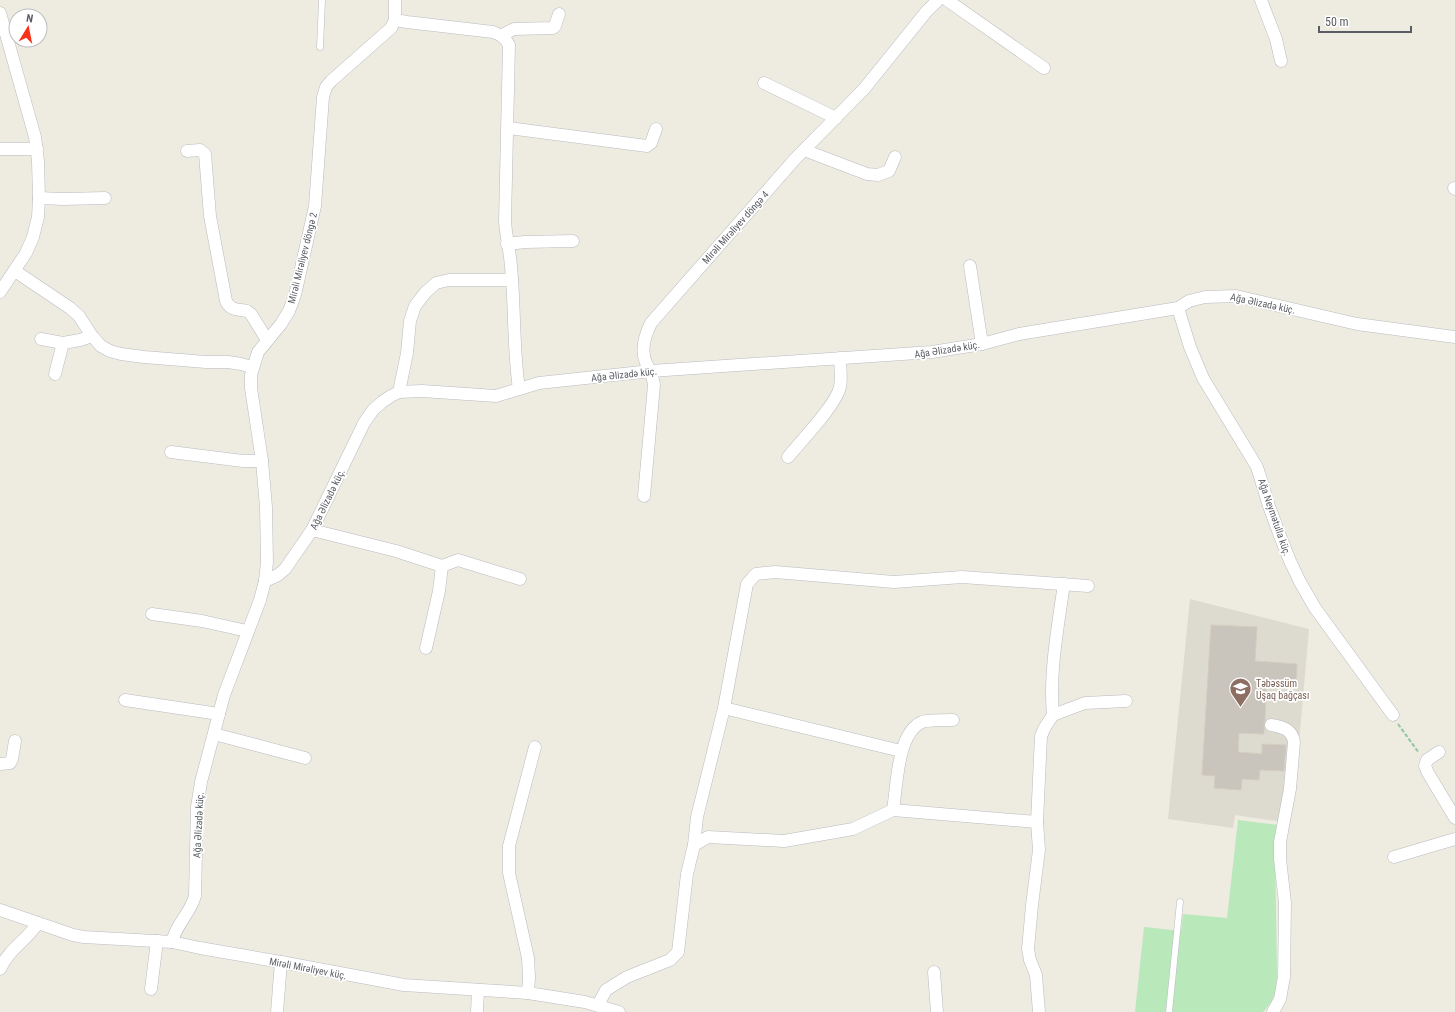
<svg xmlns="http://www.w3.org/2000/svg" width="1455" height="1012" viewBox="0 0 1455 1012" font-family="'Roboto Condensed',sans-serif">
<style>
.education{fill:#dddacf}
.green{fill:#b9e8ba}
.building{fill:#c9c5bd;stroke:#d3cdbe}
.lines{fill:none;stroke-linecap:round;stroke-linejoin:round}
.lane-casing{stroke:#b8bbc1;stroke-width:7}
.street-casing{stroke:#b8bbc1;stroke-width:13}
.path{stroke:#90c8a1;stroke-width:2;stroke-dasharray:4 2;stroke-linecap:butt}
.lane{stroke:#fff;stroke-width:6}
.street{stroke:#fff;stroke-width:12}
.labels{text-anchor:middle;stroke-width:3.5;stroke-linejoin:round;paint-order:stroke}
.street-label{font-size:10px;fill:#595d63;stroke:#fff}
.education-label{font-size:10px;fill:#785e54;stroke:#fff;text-anchor:start}
</style>
<rect width="100%" height="100%" fill="#eeebe0"/>
<polygon class="education" points="1190,599 1309,629 1295,788 1290,823 1235,815 1233,828 1168,819"/>
<path class="green" d="M 1238,820 L 1279,825 L 1275,853 L 1277,973 C 1276,992 1276,998 1263,1012 L 1135,1012 L 1144,927 L 1181,931 L 1183,914 L 1227,918 Z"/>
<polygon class="building" points="1211,625 1257,627 1255,661 1297,664 1296,688 1266,687 1265,720 1264,724 1264,734 1239,733 1238,752 1262,754 1262,744 1286,745 1284,771 1260,770 1259,780 1242,779 1241,790 1214,788 1215,776 1202,775"/>
<g class="lines">
<defs>
<g id="lane">
<polyline points="320,47 322,0"/>
<polyline points="1169,1012 1180,902"/>
</g>
<g id="street">
<polyline points="947,0 1044,68"/>
<polyline points="1261,0 1276,39 1281,61"/>
<polyline points="0,13 35,137 38,161 39,198 38,217 33,237 26,253 0,292"/>
<path d="M 395,20 L 407,22 L 493,32 C 501,35 505,37 509,45 L 505,221 C 506,237 510,251 511,267 C 515,307 513,349 519,389"/>
<polyline points="502,35 514,29 553,28 555,26 559,14"/>
<polyline points="764,83 836,118"/>
<polyline points="508,128 647,146 651,143 656,129"/>
<polyline points="0,149 37,149"/>
<polyline points="804,150 867,174 878,175 889,171 895,157"/>
<path d="M 187,151 L 200,150 L 205,154 L 210,216 L 226,301 C 231,311 237,309 247,311 L 251,314 L 267,340"/>
<polyline points="1454,188 1455,189"/>
<polyline points="39,198 63,199 105,198"/>
<polyline points="507,244 525,242 573,241"/>
<polyline points="970,266 982,344"/>
<polyline points="15,271 70,308 79,316 92,336 101,346 110,351 121,354 144,357 206,362 228,362 241,364 252,367"/>
<polyline points="1178,308 1190,347 1203,378 1257,467 1269,506 1280,536 1290,561 1300,582 1315,608 1393,715"/>
<polyline points="41,339 63,343"/>
<polyline points="55,374 63,343 80,340 92,336"/>
<polyline points="399,392 407,353 410,321 415,306 425,293 436,283 449,280 512,280"/>
<polyline points="171,452 243,461 262,461"/>
<path d="M 788,457 C 801,441 836,405 840,387 C 842,378 840,367 840,358"/>
<path d="M 644,496 L 654,385 C 653,376 650,371 646,363 C 640,349 645,335 651,323 L 795,159 L 864,89 L 926,12 L 938,0"/>
<polyline points="312,530 396,551 442,566 458,560 520,579"/>
<polyline points="265,581 267,562 266,507 262,461 251,388 251,375 258,352 281,324 289,311 295,295 315,206 323,97 326,87 331,81 391,28 395,20 395,0"/>
<polyline points="152,614 202,621 247,631"/>
<polyline points="426,648 439,591 442,566"/>
<polyline points="125,700 219,714"/>
<polyline points="724,708 901,751"/>
<polyline points="1053,715 1085,703 1126,701"/>
<path d="M 1271,725 C 1283,727 1292,729 1294,742 L 1290,789 L 1280,842 L 1280,859 L 1285,903 L 1284,977 L 1280,999 L 1273,1012"/>
<polyline points="214,734 305,758"/>
<polyline points="1439,752 1427,760 1425,766 1428,773 1455,818"/>
<polyline points="0,764 10,763 12,759 15,741"/>
<path d="M 893,810 C 897,786 897,733 922,722 C 927,720 947,720 953,720"/>
<polyline points="694,845 697,817 724,708 747,584 756,574 775,572 894,582 962,577 1088,586"/>
<polyline points="1394,857 1455,839"/>
<polyline points="0,910 73,935 84,937 172,942 200,948 281,962 404,985 528,993 585,1002 619,1012"/>
<path d="M 172,942 C 176,924 190,914 195,896 L 197,807 L 201,782 L 224,695 L 260,600 L 265,581 L 278,575 L 285,569 L 312,530 L 364,423 L 373,410 L 382,402 L 391,396 L 399,392 L 422,391 L 496,396 L 539,383 L 651,371 L 932,352 L 982,344 L 1019,334 L 1178,308 L 1189,301 L 1205,297 L 1236,296 L 1357,324 L 1455,337"/>
<path d="M 0,969 C 9,949 26,941 38,923"/>
<polyline points="934,972 937,1012"/>
<polyline points="151,989 157,941"/>
<polyline points="528,993 529,977 528,958 509,873 509,846 535,747"/>
<polyline points="598,1005 606,990 627,977 670,960 678,952 687,874 694,845 708,837 784,841 853,829 893,810 1037,822"/>
<polyline points="277,1012 281,962"/>
<polyline points="477,1012 478,990"/>
<path d="M 1039,1012 L 1036,975 L 1030,960 L 1028,949 L 1032,905 L 1039,850 L 1037,822 L 1041,736 L 1045,727 L 1053,715 C 1049,674 1058,625 1064,584"/>
</g>
</defs>
<use href="#lane" class="lane-casing"/>
<use href="#street" class="street-casing"/>
<polyline class="path" points="1398,724 1419,753"/>
<use href="#lane" class="lane"/>
<use href="#street" class="street"/>
</g>
<defs>
<symbol id="school-pin" viewBox="-11 -11 22 30"><path d="M0 17L-7.5 6A9.5 9.5 0 1 1 7.5 6Z" fill="#8d6e63" stroke="#fff"/><path d="M0-5L7-2L0 1L-7-2ZM-4 1L0 2.5L4 1V4Q0 6-4 4Z" fill="#fff"/></symbol>
</defs>
<g fill-rule="evenodd">
<use href="#school-pin" x="1228" y="676" width="25" height="34"/>
</g>
<g class="labels">
<g class="street-label">
<text transform="translate(735 227) rotate(-48)" y="4">Mirəli Mirəliyev döngə 4</text>
<text transform="translate(302 258) rotate(-76)" y="4">Mirəli Mirəliyev döngə 2</text>
<text transform="translate(1263 303) rotate(12)" y="4">Ağa Əlizadə küç.</text>
<text transform="translate(947 349) rotate(-9)" y="4">Ağa Əlizadə küç.</text>
<text transform="translate(624 374) rotate(-6)" y="4">Ağa Əlizadə küç.</text>
<text transform="translate(327 499) rotate(-64)" y="4">Ağa Əlizadə küç.</text>
<text transform="translate(1275 517) rotate(71)" y="4">Ağa Neymətulla küç.</text>
<text transform="translate(198 825) rotate(-87)" y="4">Ağa Əlizadə küç.</text>
<text transform="translate(308 968) rotate(11)" y="4">Mirəli Mirəliyev küç.</text>
</g>
<g class="education-label">
<text x="1256" y="687">Təbəssüm<tspan x="1256" dy="12">Uşaq bağçası</tspan></text>
</g>
</g>
<g transform="translate(28 28) rotate(10)"><circle r="19" fill="#ffffff" stroke="#bdbec1"/>
<path d="M0-3L7 15L0 10L-7 15Z" fill="#fa3119"/>
<text y="-6" font-size="11" font-weight="bold" text-anchor="middle" fill="#595d63">N</text>
</g>
<path d="M1319 26v6h92v-6" fill="none" stroke="#595d63" stroke-width="2"/>
<text x="1325" y="26" font-size="12" fill="#595d63" stroke="#ffffff" stroke-width="3" paint-order="stroke">50 m</text>
</svg>
